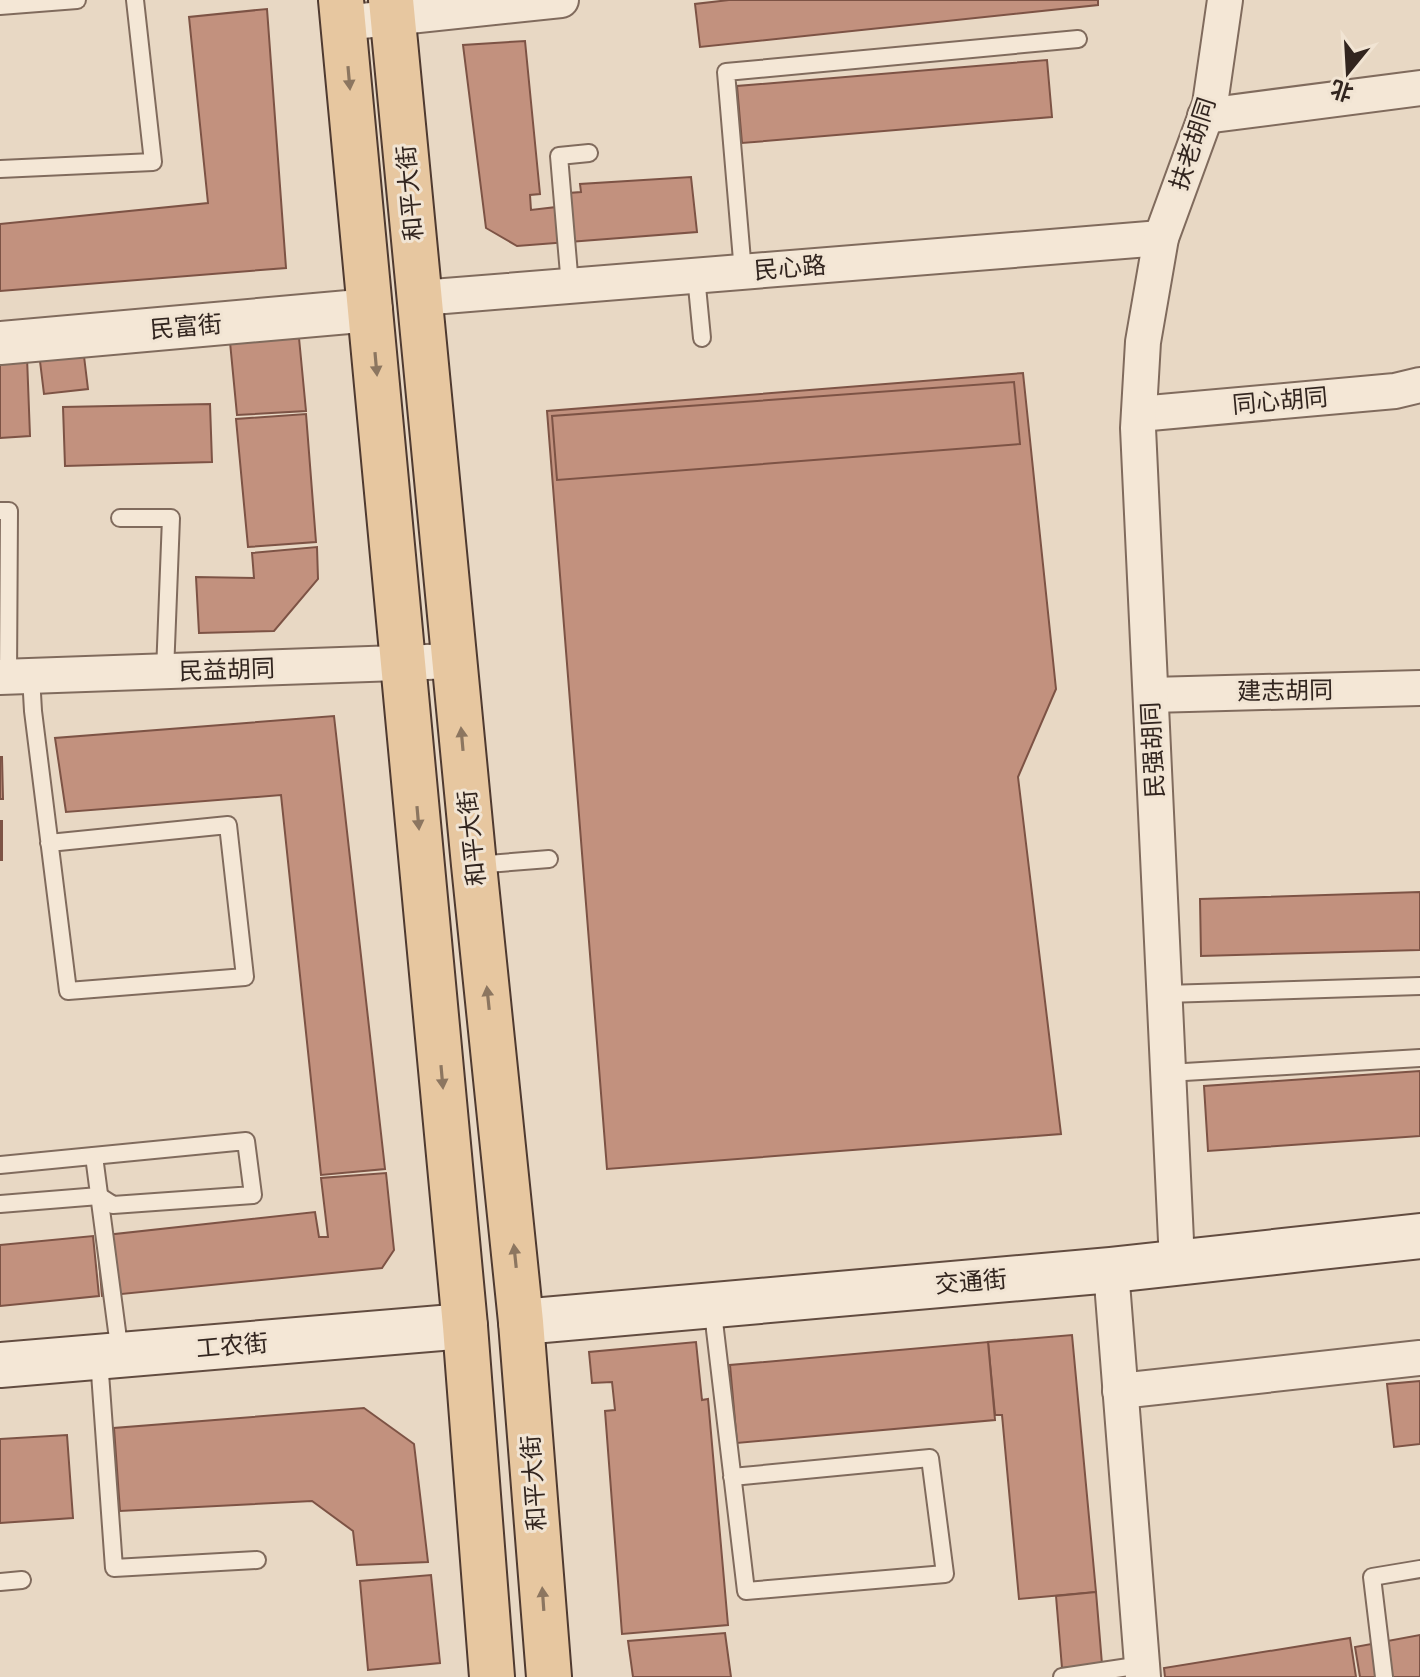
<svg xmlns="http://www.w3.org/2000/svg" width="1420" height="1677" viewBox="0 0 1420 1677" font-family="'IBM Plex Serif','Noto Sans SC',serif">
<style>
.building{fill:#c2917e;stroke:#7d5345;stroke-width:2}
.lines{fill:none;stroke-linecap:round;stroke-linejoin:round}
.service-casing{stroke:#806b5d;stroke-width:20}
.minor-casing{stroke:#806b5d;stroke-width:38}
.tertiary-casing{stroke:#806b5d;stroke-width:46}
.secondary-casing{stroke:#624c40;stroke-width:48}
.primary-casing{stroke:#4f3a30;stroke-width:48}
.service{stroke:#f4e7d6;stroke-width:16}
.minor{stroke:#f4e7d6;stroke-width:34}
.tertiary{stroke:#f4e7d6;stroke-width:42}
.secondary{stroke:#f4e7d6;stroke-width:44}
.primary{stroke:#e7c7a0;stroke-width:44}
.oneway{fill:#8c7660}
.labels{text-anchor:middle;stroke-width:6;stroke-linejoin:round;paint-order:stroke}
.street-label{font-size:24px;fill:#32251f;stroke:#f1e4d3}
</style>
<rect width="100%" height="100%" fill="#e8d8c4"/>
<g class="building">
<polygon points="729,0 1098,0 1098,5 700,47 695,4"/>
<polygon points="267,9 286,268 0,291 0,224 208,203 189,17"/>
<polygon points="525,41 540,194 530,195 531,210 556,207 555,194 581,192 580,184 691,177 697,232 517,246 486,228 463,45"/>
<polygon points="1047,60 1052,117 742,143 737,86"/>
<polygon points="299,338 306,411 237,415 230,342"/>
<polygon points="83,348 88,389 44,394 39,353"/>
<polygon points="27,357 30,436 0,438 0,359"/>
<polygon points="1023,373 1056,689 1018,777 1061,1134 607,1169 547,411"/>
<polygon points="1014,382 1020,444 557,480 552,416"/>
<polygon points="210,404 212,462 65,466 63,407"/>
<polygon points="306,414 316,542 248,547 236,419"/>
<polygon points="317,547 318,579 274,631 199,633 196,577 254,578 252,553"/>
<polygon points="334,716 385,1169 321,1175 281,795 66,812 55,738"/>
<polygon points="0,757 2,757 3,799 0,799"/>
<rect x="0" y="821" width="2" height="39"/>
<polygon points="1420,892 1420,950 1201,956 1200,899"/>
<polygon points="1420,1071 1420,1136 1208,1151 1204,1086"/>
<polygon points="386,1173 394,1250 382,1268 102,1296 97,1236 315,1212 319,1237 328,1237 321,1178"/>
<polygon points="93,1236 99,1296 0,1306 0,1245"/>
<polygon points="1072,1335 1096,1592 1019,1599 1002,1415 995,1415 988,1342"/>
<polygon points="696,1342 702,1400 708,1399 728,1625 622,1634 605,1411 615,1410 612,1382 592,1383 589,1352"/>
<polygon points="988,1342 995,1420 737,1443 730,1365"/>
<polygon points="1420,1381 1420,1444 1394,1447 1387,1384"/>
<polygon points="364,1408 414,1444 428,1562 357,1565 353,1531 312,1501 120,1511 114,1428"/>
<polygon points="67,1435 73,1518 0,1523 0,1439"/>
<polygon points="431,1575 440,1663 368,1670 360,1581"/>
<polygon points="1096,1592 1102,1664 1062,1668 1056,1596"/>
<polygon points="725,1633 731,1677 633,1677 628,1641"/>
<polygon points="1420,1635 1420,1677 1360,1677 1355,1647"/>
<polygon points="1350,1638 1356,1677 1165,1677 1164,1668"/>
</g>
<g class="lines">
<defs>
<g id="service">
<polyline points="0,6 77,0"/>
<polyline points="0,169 153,162 135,0"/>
<polyline points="743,272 726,72 1078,39"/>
<polyline points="696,276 702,338"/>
<polyline points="570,286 559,156 589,153"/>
<polyline points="0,511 9,511 8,677"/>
<polyline points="120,518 171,518 165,672"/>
<polyline points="31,676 33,711 68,991 245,977 228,825 49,843"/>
<polyline points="475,865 549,859"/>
<polyline points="1165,994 1420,986"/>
<polyline points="1168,1073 1420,1058"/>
<polyline points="94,1156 120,1354"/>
<polyline points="0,1165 246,1141 253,1195 113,1205 99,1196 0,1204"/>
<polyline points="713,1307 715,1330 746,1591 945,1574 930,1458 732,1477"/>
<polyline points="99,1359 114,1568 257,1560"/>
<polyline points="0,1582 22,1580"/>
<polyline points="1062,1677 1142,1665"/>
<polyline points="1384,1677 1372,1577 1420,1569"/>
</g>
<g id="minor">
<polyline points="343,23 561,0"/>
<polyline points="1205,116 1420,88"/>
<polyline points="420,298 1161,238"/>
<polyline points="1139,414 1395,391 1420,385"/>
<polyline points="0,677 455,661"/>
<polyline points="1151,695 1420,688"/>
<polyline points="1177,1262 1138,428 1143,342 1161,238 1210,104 1225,0"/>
<polyline points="1111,1270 1143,1677"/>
<polyline points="1120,1391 1420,1358"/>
</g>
<polyline id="tertiary" points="0,343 371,310"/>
<g id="secondary">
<polyline points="521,1322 1111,1270 1420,1236"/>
<polyline points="0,1365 465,1326"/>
</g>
<g id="primary">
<polyline points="341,0 465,1326 492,1677"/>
<polyline points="391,0 474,865 521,1322 549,1677"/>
</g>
</defs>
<use href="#service" class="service-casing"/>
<use href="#minor" class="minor-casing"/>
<use href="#tertiary" class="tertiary-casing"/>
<use href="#secondary" class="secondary-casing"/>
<use href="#primary" class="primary-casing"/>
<use href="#service" class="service"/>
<use href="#minor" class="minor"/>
<use href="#tertiary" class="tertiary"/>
<use href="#secondary" class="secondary"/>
<use href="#primary" class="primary"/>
</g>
<defs><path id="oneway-solid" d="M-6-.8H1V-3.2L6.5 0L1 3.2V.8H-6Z" transform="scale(2)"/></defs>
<g class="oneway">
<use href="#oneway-solid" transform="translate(349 78) rotate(85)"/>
<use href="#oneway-solid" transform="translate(376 364) rotate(85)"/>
<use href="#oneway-solid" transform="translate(462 739) rotate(-95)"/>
<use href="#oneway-solid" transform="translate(418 818) rotate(85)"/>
<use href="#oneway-solid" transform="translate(488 998) rotate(-96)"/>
<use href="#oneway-solid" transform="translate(442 1077) rotate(85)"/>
<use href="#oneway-solid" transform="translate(515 1256) rotate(-96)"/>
<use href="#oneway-solid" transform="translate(543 1599) rotate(-94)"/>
</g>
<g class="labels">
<g class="street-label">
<text transform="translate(1193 144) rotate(-72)" y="8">扶老胡同</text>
<text transform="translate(410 193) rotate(-95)" y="8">和平大街</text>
<text transform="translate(790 268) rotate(-5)" y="8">民心路</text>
<text transform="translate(186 327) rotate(-5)" y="8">民富街</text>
<text transform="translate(1280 401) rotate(-5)" y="8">同心胡同</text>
<text transform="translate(227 670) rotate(-2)" y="8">民益胡同</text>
<text transform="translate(1285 691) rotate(-1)" y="8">建志胡同</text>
<text transform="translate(1153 750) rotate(-93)" y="8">民强胡同</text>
<text transform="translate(472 838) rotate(-96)" y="8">和平大街</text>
<text transform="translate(971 1282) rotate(-5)" y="8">交通街</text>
<text transform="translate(232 1346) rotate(-5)" y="8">工农街</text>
<text transform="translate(534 1483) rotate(-94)" y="8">和平大街</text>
</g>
</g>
<g transform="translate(1348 72) rotate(198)" stroke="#f1e4d3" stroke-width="6" paint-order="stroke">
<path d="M0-6L14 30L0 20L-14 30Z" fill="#32251f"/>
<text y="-12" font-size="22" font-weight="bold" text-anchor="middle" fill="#32251f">北</text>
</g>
</svg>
